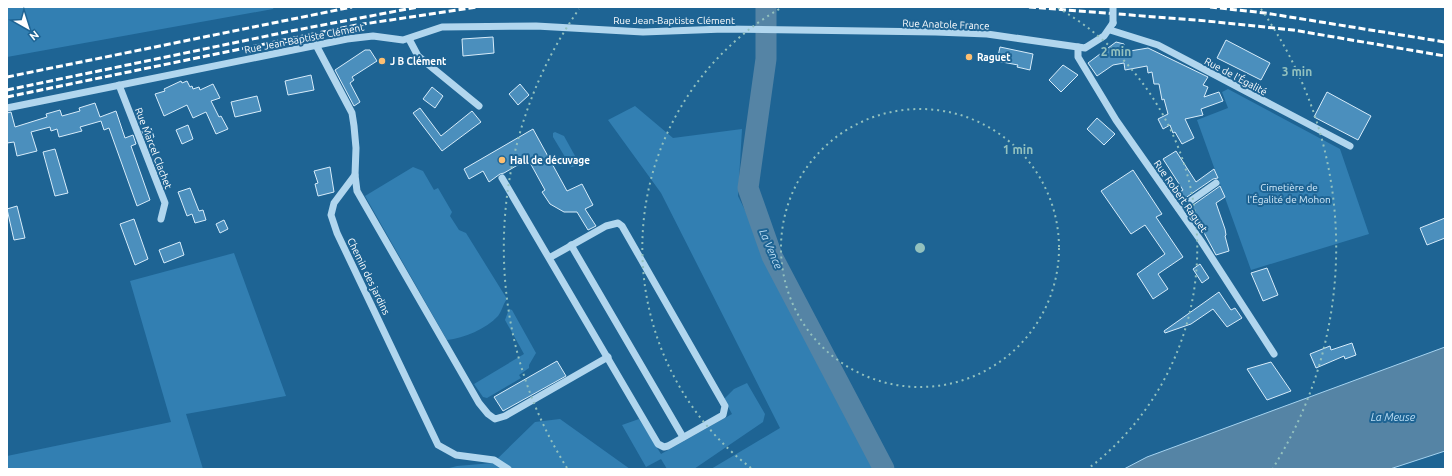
<svg xmlns="http://www.w3.org/2000/svg" width="1452" height="476" viewBox="0 0 1452 476" font-family="Ubuntu,sans-serif">
<style>
.green{fill:#327fb2}
.water{fill:#5584a5;stroke:#a5d3f0}
.lines{fill:none;stroke-linecap:round;stroke-linejoin:round}
.river{stroke:#5584a5;stroke-width:21}
.building{fill:#4b8fbd;stroke:#d7ecfa}
.minor{stroke:#b1d6ee;stroke-width:7}
.rail{stroke:#fff;stroke-width:3;stroke-dasharray:7 3;stroke-linecap:butt}
.minor-bridge{stroke:#b1d6ee;stroke-width:7}
.ring{fill:none;stroke:#93c1be;stroke-width:2;stroke-dasharray:2 4}
.poi-dot{fill:#fdbf71;stroke:#1e6494;stroke-width:1.5}
.labels{text-anchor:middle;stroke-width:4;stroke-linejoin:round;paint-order:stroke}
.street-label{font-size:10px;fill:#fff;stroke:#1e6494}
.poi-label{font-size:10px;font-weight:bold;fill:#fff;stroke:#1e6494;text-anchor:start}
.park-label{font-size:10px;fill:#d7ecfa;stroke:#1e6494}
.water-label{font-size:11px;font-style:italic;fill:#bddff5;stroke:#1e6494}
.centre{fill:#93c1be;stroke:#1e6494;stroke-width:2}
.ring-label{font-size:12px;text-anchor:middle;font-weight:bold;fill:#93c1be;stroke:#1e6494;stroke-width:4;stroke-linejoin:round;paint-order:stroke}
</style>
<rect width="100%" height="100%" fill="#1e6494"/>
<g class="green">
<polygon points="7,7 274,7 273,9 7,57"/>
<polygon points="1228,89 1340,149 1369,234 1251,270 1197,120 1228,108 1222,92"/>
<polygon points="635,106 673,138 742,129 738,196 865,454 874,469 711,469 780,428 661,193 608,120"/>
<polygon points="555,132 564,136 580,165 571,167 553,137 553,133"/>
<path d="M 413,167 L 423,171 L 434,190 L 438,188 L 452,212 L 450,216 L 459,230 L 466,233 L 507,299 C 503,304 502,311 498,316 C 486,329 464,338 447,340 L 365,196 Z"/>
<polygon points="234,253 286,396 186,414 203,469 7,469 7,456 171,422 130,281"/>
<polygon points="509,309 512,310 536,353 529,365 529,368 519,375 521,378 487,398 483,397 474,384 524,354 505,320"/>
<polygon points="747,383 765,414 763,422 694,469 667,469 661,459 646,467 622,425 639,419 661,454 732,414 724,399 734,389"/>
<polygon points="560,419 630,469 445,469 457,466 493,463 535,422"/>
</g>
<polygon class="water" points="1445,347 1445,451 1390,469 1124,469 1147,457"/>
<g class="lines">
<polyline class="river" points="766,7 766,59 748,188 772,256 884,469"/>
</g>
<g class="building">
<polygon points="493,37 494,53 463,56 462,39"/>
<polygon points="1226,40 1270,63 1261,80 1217,58"/>
<polygon points="1116,42 1124,44 1124,52 1148,48 1208,77 1203,85 1208,87 1204,97 1219,92 1223,101 1201,109 1203,115 1185,119 1194,138 1182,144 1175,132 1173,133 1170,125 1163,129 1158,119 1168,114 1164,99 1162,100 1159,84 1154,84 1152,72 1148,73 1147,66 1125,70 1124,63 1113,65 1097,76 1088,63"/>
<polygon points="1000,47 1033,54 1030,70 1017,67 1018,65 997,61"/>
<polygon points="365,50 370,50 377,61 352,77 354,80 350,83 360,102 354,106 335,70"/>
<polygon points="1063,65 1078,75 1061,92 1049,80"/>
<polygon points="311,75 314,90 288,95 285,81"/>
<polygon points="181,81 182,83 187,81 190,87 192,86 193,89 199,87 200,90 213,84 220,98 211,101 219,117 221,116 228,129 216,134 206,112 193,118 187,105 164,116 155,94 165,91 164,89"/>
<polygon points="520,84 529,95 518,105 509,94"/>
<polygon points="432,87 443,96 435,108 423,99"/>
<polygon points="1327,92 1371,116 1358,140 1314,117"/>
<polygon points="257,96 261,111 235,117 231,102"/>
<polygon points="95,103 100,117 116,111 125,138 133,135 136,144 131,146 150,200 137,206 109,128 104,130 101,121 80,127 82,131 59,137 57,129 51,131 50,127 31,132 37,151 17,156 14,142 7,143 7,113 11,112 15,127 47,117 46,114 60,110 62,116 80,111 79,108"/>
<polygon points="420,108 441,136 472,111 481,122 442,151 413,113"/>
<polygon points="1097,118 1115,134 1104,145 1087,129"/>
<polygon points="188,125 193,139 182,144 176,130"/>
<polygon points="151,128 154,137 146,140 142,131"/>
<polygon points="533,129 567,191 582,184 593,205 585,209 596,226 588,230 577,212 564,212 550,204 542,192 545,190 528,159 504,173 500,174 489,182 483,171 469,179 464,169"/>
<polygon points="55,149 68,193 55,196 43,152"/>
<polygon points="1176,151 1196,182 1214,169 1218,178 1213,179 1181,201 1177,194 1183,190 1163,159"/>
<polygon points="330,167 334,192 318,196 315,184 318,183 314,171"/>
<polygon points="1133,170 1162,214 1156,217 1183,257 1158,274 1168,289 1153,299 1137,274 1165,254 1145,225 1131,234 1101,191"/>
<polygon points="1220,186 1225,197 1216,203 1225,229 1226,235 1225,236 1229,251 1216,255 1201,227 1198,228 1186,210"/>
<polygon points="190,188 199,211 203,210 206,220 195,223 192,214 187,216 178,192"/>
<polygon points="17,206 25,238 14,240 7,209"/>
<polygon points="1445,218 1445,238 1427,245 1420,228"/>
<polygon points="134,219 148,259 135,265 120,224"/>
<polygon points="224,220 228,229 220,233 216,224"/>
<polygon points="180,242 184,255 164,263 159,250"/>
<polygon points="1200,264 1209,278 1202,283 1193,269"/>
<polygon points="1267,268 1278,295 1263,301 1251,273"/>
<polygon points="1219,292 1231,310 1235,308 1242,318 1227,327 1213,309 1191,324 1165,333 1164,331"/>
<polygon points="1352,343 1356,355 1345,359 1344,356 1316,368 1310,354 1330,346 1331,350"/>
<polygon points="557,361 566,376 503,411 494,397"/>
<polygon points="1271,362 1291,391 1267,400 1247,369"/>
</g>
<g class="lines">
<g class="minor">
<polyline points="1110,30 1158,45 1350,146"/>
<polyline points="409,39 418,56 479,106"/>
<polyline points="316,45 352,113 354,126 356,148 355,175 334,203 331,215 337,233 438,445 456,455 494,460 508,469"/>
<polyline points="1078,47 1078,57 1116,120 1201,241 1274,354"/>
<polyline points="119,85 165,203 161,219"/>
<polyline points="7,108 347,39 373,36 403,40 442,27 536,26 643,32 724,29 936,32 987,34 1085,48 1104,36 1113,23"/>
<polyline points="355,175 357,191 361,198 479,403 488,414 495,419 505,416 608,357"/>
<polyline points="502,178 658,444 664,447 668,446 723,415 725,406 622,226 618,223 606,226 549,258"/>
<polyline points="1179,209 1216,183"/>
<polyline points="571,245 683,437"/>
</g>
<g class="rail">
<polyline points="1029,7 1207,21 1293,30 1445,56"/>
<polyline points="1210,7 1265,13 1445,42"/>
<polyline points="7,77 352,7"/>
<polyline points="7,90 291,31 418,7"/>
<polyline points="7,97 357,25 477,7"/>
</g>
<polyline class="minor-bridge" points="1113,23 1113,7"/>
</g>
<g class="ring">
<circle cx="920" cy="248" r="139"/>
<path d="M751 468A277 277 0 0 1 781 8M1058 8A277 277 0 0 1 1089 468"/>
<path d="M567 468A416 416 0 0 1 579 9M1261 9A416 416 0 0 1 1273 468"/>
</g>
<g class="poi-dot">
<circle cx="969" cy="57" r="4"/>
<circle cx="382" cy="61" r="4"/>
<circle cx="502" cy="160" r="4"/>
</g>
<g class="labels">
<g class="street-label">
<text x="674" y="24">Rue Jean-Baptiste Clément</text>
<text transform="translate(946 24) rotate(2)" y="4">Rue Anatole France</text>
<text transform="translate(304 38) rotate(-11)" y="4">Rue Jean-Baptiste Clément</text>
<text transform="translate(1236 76) rotate(28)" y="4">Rue de l'Égalité</text>
<text transform="translate(154 148) rotate(69)" y="4">Rue Marcel Clachet</text>
<text transform="translate(1181 196) rotate(55)" y="4">Rue Robert Raguet</text>
<text transform="translate(369 276) rotate(64)" y="4">Chemin des jardins</text>
</g>
<g class="poi-label">
<text x="977" y="61">Raguet</text>
<text x="390" y="65">J B Clément</text>
<text x="510" y="164">Hall de décuvage</text>
</g>
<g class="park-label">
<text x="1289" y="191">Cimetière de<tspan x="1289" dy="12">l'Égalité de Mohon</tspan></text>
</g>
<g class="water-label">
<text transform="translate(771 249) rotate(67)" y="4">La Vence</text>
<text x="1393" y="421">La Meuse</text>
</g>
</g>
<circle cx="920" cy="248" r="6" class="centre"/>
<g class="ring-label">
<text x="1116" y="56">2 min</text>
<text x="1297" y="76">3 min</text>
<text x="1018" y="154">1 min</text>
</g>
<rect width="1452" height="476" fill="none" stroke="#ffffff" stroke-width="16"/>
<g transform="translate(28 28) rotate(141)" stroke="#1e6494" stroke-width="3" paint-order="stroke">
<path d="M0-3L7 15L0 10L-7 15Z" fill="#ffffff"/>
<text y="-6" font-size="11" font-weight="bold" text-anchor="middle" fill="#ffffff">N</text>
</g>
</svg>
